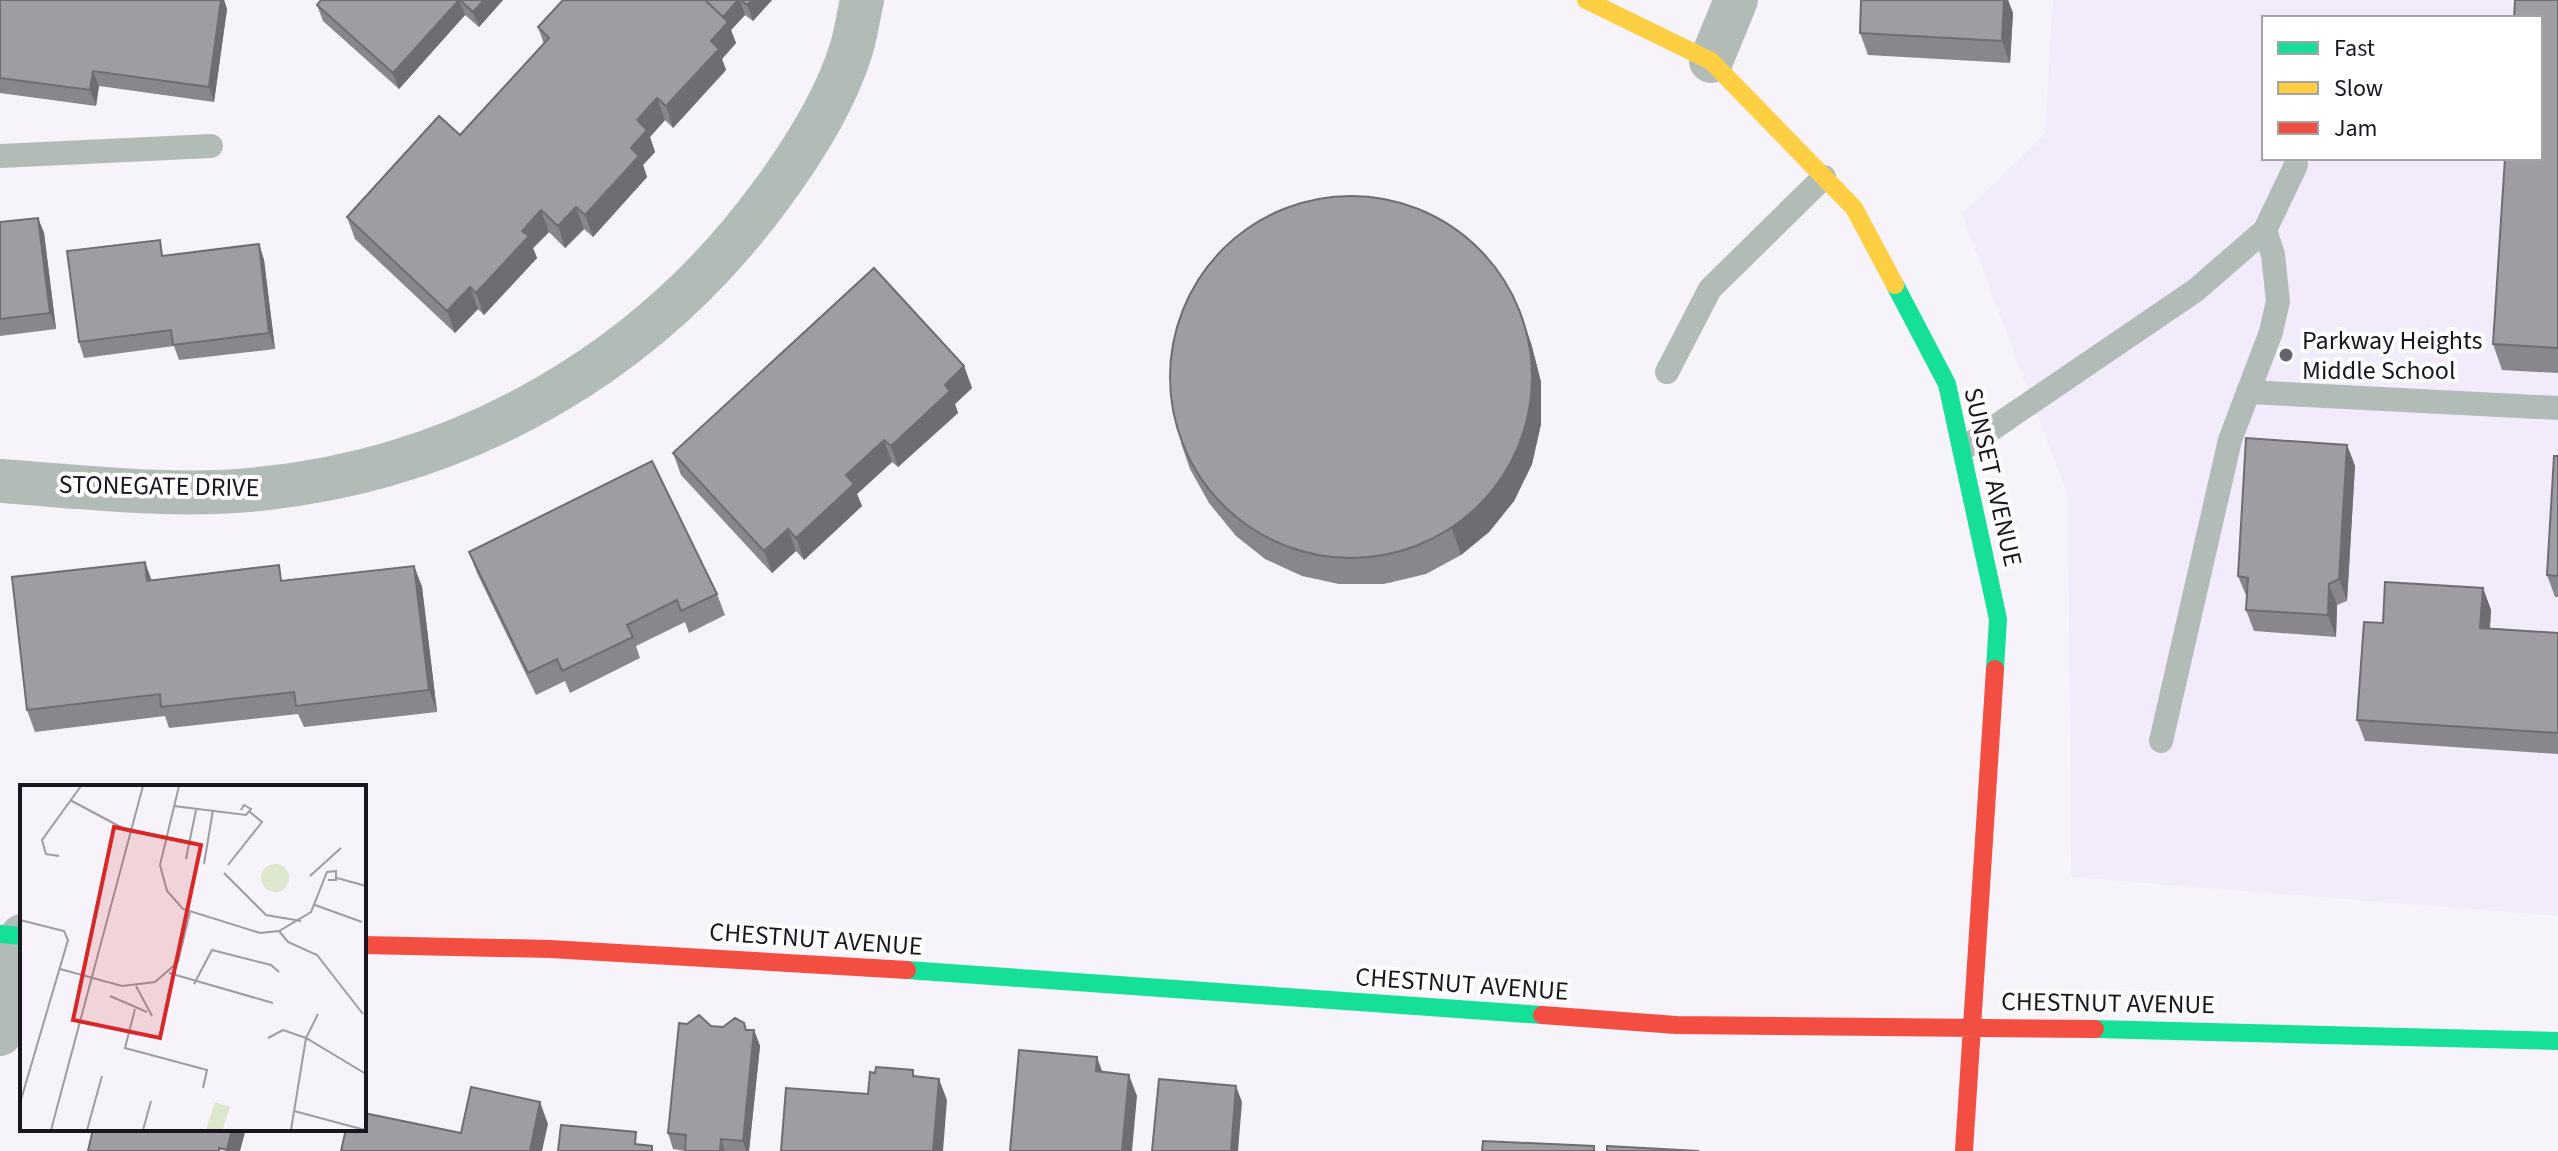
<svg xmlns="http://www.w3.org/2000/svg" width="2558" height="1151" viewBox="0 0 2558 1151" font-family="'Source Sans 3',sans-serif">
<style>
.built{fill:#f2ebfc;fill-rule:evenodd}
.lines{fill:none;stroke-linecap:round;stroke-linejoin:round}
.lane{stroke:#b1bcb7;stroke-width:24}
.street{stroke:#b1bcb7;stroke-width:44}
.fast{stroke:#16e098;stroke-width:18}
.slow{stroke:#ffcf43;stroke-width:18}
.jam{stroke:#f24e42;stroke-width:18}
.wall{fill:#89868d}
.shaded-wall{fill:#6f6d73}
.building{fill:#9f9ca4;stroke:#6f6d73;stroke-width:2}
.poi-dot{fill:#67636d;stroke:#fff;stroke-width:3}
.labels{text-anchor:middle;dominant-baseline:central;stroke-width:8;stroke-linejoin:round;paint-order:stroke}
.poi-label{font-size:26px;fill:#1a1621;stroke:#fff;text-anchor:start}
.street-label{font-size:26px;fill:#1a1621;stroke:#fff}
.inset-road{fill:none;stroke:#9e9ba3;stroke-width:2}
.view{fill:#d62828;fill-opacity:0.15;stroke:#d62828;stroke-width:4}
.inset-edge{fill:none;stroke:#1a1621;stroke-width:4}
</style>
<rect width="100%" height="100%" fill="#f6f3fa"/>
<path class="built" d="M2053,0H2558V916L2071,877L2068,496L1962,214L2045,134ZM2264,18H2540V158H2264Z"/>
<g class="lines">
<path class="lane" d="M0,156L211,146
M1667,372L1710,289L1824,177
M2248,392L2558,408
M1964,448L2196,290L2265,230L2296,165
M2161,741L2230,440L2271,332L2278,301L2273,255L2265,230"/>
<path class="street" d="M1711,61L1736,0
M0,481C86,487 173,498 259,489C466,468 649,362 771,195C802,153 834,103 850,53C856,36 858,17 862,0
M0,1034L22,936"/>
<path class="fast" d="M1895,285L1947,384L1998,619L1995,669
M0,934L22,936
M907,970L1542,1015
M2095,1029L2558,1041"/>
<path class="slow" d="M1586,0L1711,61L1854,208L1895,285"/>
<path class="jam" d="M364,945L550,949L907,970
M1542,1015L1676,1025L2095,1029
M1964,1151L1995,669"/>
</g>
<path class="wall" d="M0,0H224L227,9L214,102L99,86L96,106L0,93Z
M321,0H503L479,27L465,15L399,89L323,21L317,5Z
M563,0H772L753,21L745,15L731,30L736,43L722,59L726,70L673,128L665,120L650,137L655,152L643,165L647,177L593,237L584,229L565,248L549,232L533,248L537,258L484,315L478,309L455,333L355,239L347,217L460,135L544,44L538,27Z
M1861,0H2008L2013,13L2010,63L1868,55L1860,33Z
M2558,0V373L2502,370L2493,344Z
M38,218L44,233L56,329L0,336V222Z
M259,244L264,260L275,349L179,360L174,346L84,358L79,342L165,256Z
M1531,343L1541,382V424L1532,464L1514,501L1489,532L1461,555L1426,574L1384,584H1339L1302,576L1265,559L1236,536L1209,503L1190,469L1181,443Z
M964,366L972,388L955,404L958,413L898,467L892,462L857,494L862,506L804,560L796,551L772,573L681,475L673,453Z
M2347,445L2355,466L2347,601L2337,605L2336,637L2254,631L2246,610L2247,598L2238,576Z
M2558,456V597H2555L2547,575Z
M469,552L717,594L725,615L689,633L685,622L636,646L640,658L570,693L565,681L536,695L477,573Z
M414,566L422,587L437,712L304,727L298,714L169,728L165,716L35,732L27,710L152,580H285Z
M2483,588L2491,610L2490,628L2558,633V754L2365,741L2357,720L2383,623Z
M711,1026L754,1030L760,1046L749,1151H685L673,1149L668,1133Z"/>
<path class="shaded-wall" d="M221,0H224L227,9L214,102L209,87Z
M459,0L465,15L399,89L393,73Z
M484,0H503L479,27L473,12Z
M738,0H740L745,15L731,30L736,43L722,59L726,70L673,128L666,106L711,41L721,18Z
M752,0H772L753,21L747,5Z
M2004,0H2008L2013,13L2010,63L2002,41Z
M93,71L99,86L96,106L90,90Z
M657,98L665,120L650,137L655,152L643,165L647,177L593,237L585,215L631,148L637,120Z
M576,207L584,229L565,248L558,226Z
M541,210L549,232L533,248L537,258L484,315L476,293L522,231Z
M38,218L44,233L56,329L50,313Z
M259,244L264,260L275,349L269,333Z
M470,287L478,309L455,333L447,311Z
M1522,317L1531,343L1541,382V424L1532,464L1514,501L1489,532L1461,555L1452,529Z
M964,366L972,388L955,404L958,413L898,467L891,446L945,385Z
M884,440L892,462L857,494L862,506L804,560L796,538L846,475Z
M2347,445L2355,466L2347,601L2339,579Z
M788,529L796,551L772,573L764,551Z
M145,562L153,584L147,581Z
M414,566L422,587L437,712L429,690Z
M2329,584L2337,605L2336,637L2328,615Z
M2483,588L2491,610L2488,650L2480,628Z
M754,1030L760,1046L749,1151H746L743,1141Z
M1097,1057L1105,1079L1096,1071Z
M1129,1075L1137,1096L1132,1151H1122Z
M939,1079L947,1100L943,1151H933Z
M1236,1086L1242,1102L1238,1151H1231Z
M540,1102L548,1124L542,1151H530Z
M232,1129H246L240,1151H227V1150Z
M721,1139L725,1151H720Z"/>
<path class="building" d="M0,0H221L209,87L93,71L90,90L0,78Z
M321,0H459L393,73L317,5Z
M460,0H484L473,12Z
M563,0H705L728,22L711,41L719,49L666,106L657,98L637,120L647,130L631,148L639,156L585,215L576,207L558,226L541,210L522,231L529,236L476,293L470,287L447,311L347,217L439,116L460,135L549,38L538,27Z
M705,0H738L723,17Z
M741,0H752L747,5Z
M1861,0H2004L2002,41L1860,33Z
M2515,0H2558V348L2493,344L2505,158H2540V18H2514Z
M1170 377a181 181 0 1 1 362 0a181 181 0 1 1-362 0Z
M38,218L50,313L0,319V222Z
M160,240L162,256L259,244L269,333L173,345L171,330L79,342L67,251Z
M874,268L964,366L945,385L950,391L891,446L884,440L846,475L854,484L796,538L788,529L764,551L673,453Z
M2246,438L2347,445L2339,579L2329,584L2328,615L2246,610L2248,578L2238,576Z
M2554,456H2558V576L2547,575Z
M652,461L717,594L681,611L677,600L627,625L633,637L562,671L557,659L528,673L469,552Z
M145,562L147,581L279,565L281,581L414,566L429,690L296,706L294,692L161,707L160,694L27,710L12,577Z
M2385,582L2483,588L2480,628L2558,633V733L2357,720L2364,622L2383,623Z
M699,1015L711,1026L723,1027L735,1018L744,1023L746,1030H754L743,1141L721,1139L720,1151H685L686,1135L668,1133L679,1023L687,1024Z
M1019,1050L1097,1057L1096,1071L1129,1075L1122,1151H1010Z
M876,1067L913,1070V1076L939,1079L933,1151H781L786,1088L868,1094L870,1072L875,1073Z
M1159,1079L1236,1086L1231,1151H1152Z
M471,1087L540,1102L530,1151H341L346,1129H364V1113L461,1133Z
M561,1125L636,1132L635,1144L652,1146V1151H558Z
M93,1129H232L227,1150L219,1148V1151H88Z
M1483,1141L1594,1146V1151H1482Z
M1607,1146L1699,1151H1607Z"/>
<circle class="poi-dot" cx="2286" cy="355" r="8"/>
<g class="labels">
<g class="poi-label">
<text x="2302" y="340">Parkway Heights<tspan x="2302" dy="30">Middle School</tspan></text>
</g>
<g class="street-label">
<text transform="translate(1993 477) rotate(77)">SUNSET AVENUE</text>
<text transform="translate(159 486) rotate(1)">STONEGATE DRIVE</text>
<text transform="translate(816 939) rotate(4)">CHESTNUT AVENUE</text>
<text transform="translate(1462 984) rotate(4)">CHESTNUT AVENUE</text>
<text transform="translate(2108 1003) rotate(1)">CHESTNUT AVENUE</text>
</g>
</g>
<g transform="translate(20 785)">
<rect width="346" height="346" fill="#f6f3fa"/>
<path d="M241 93a14 14 0 1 1 28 0a14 14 0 1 1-28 0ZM195,317L210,322L204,340L203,345H186Z" fill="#dde7cd"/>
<path class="inset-road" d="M159,1L140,80L147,106L163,124L240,148L259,146L291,127L307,87L316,86V95H308M50,15L110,47M154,21L226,30L231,24L224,20L221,25M39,71L26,69L22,55L61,1M166,74L176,25M184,79L193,25M208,80L242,37L230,27M204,88L246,130L281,136M290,91L321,63M317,93L346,101M295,120L342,137M0,135L44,146L48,155L0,318M259,146L268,157L297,170L343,229M40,184L102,201L135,197L158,177L170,127M149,188L253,218M174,199L192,165L251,180L259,187M116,201L132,231M90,211L127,227M115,224L105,263L187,285L183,303M248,253L263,245L286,253L346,289M274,326L345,345M31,345L123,1M67,345L82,291M123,345L131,316M271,345L286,253L298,229"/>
<path class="view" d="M94,42L181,60L140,253L53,235Z"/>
<rect width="346" height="346" class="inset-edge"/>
</g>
<rect x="2262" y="16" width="280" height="144" fill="#ffffff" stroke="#a3a2a6" stroke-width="2"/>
<rect x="2278" y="42" width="40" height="12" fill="#16e098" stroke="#a3a2a6" stroke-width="2"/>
<text x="2334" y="56" font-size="24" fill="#1a1621">Fast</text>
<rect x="2278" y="82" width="40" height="12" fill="#ffcf43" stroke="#a3a2a6" stroke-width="2"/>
<text x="2334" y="96" font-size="24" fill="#1a1621">Slow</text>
<rect x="2278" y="122" width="40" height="12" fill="#f24e42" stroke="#a3a2a6" stroke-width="2"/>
<text x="2334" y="136" font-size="24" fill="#1a1621">Jam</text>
</svg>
